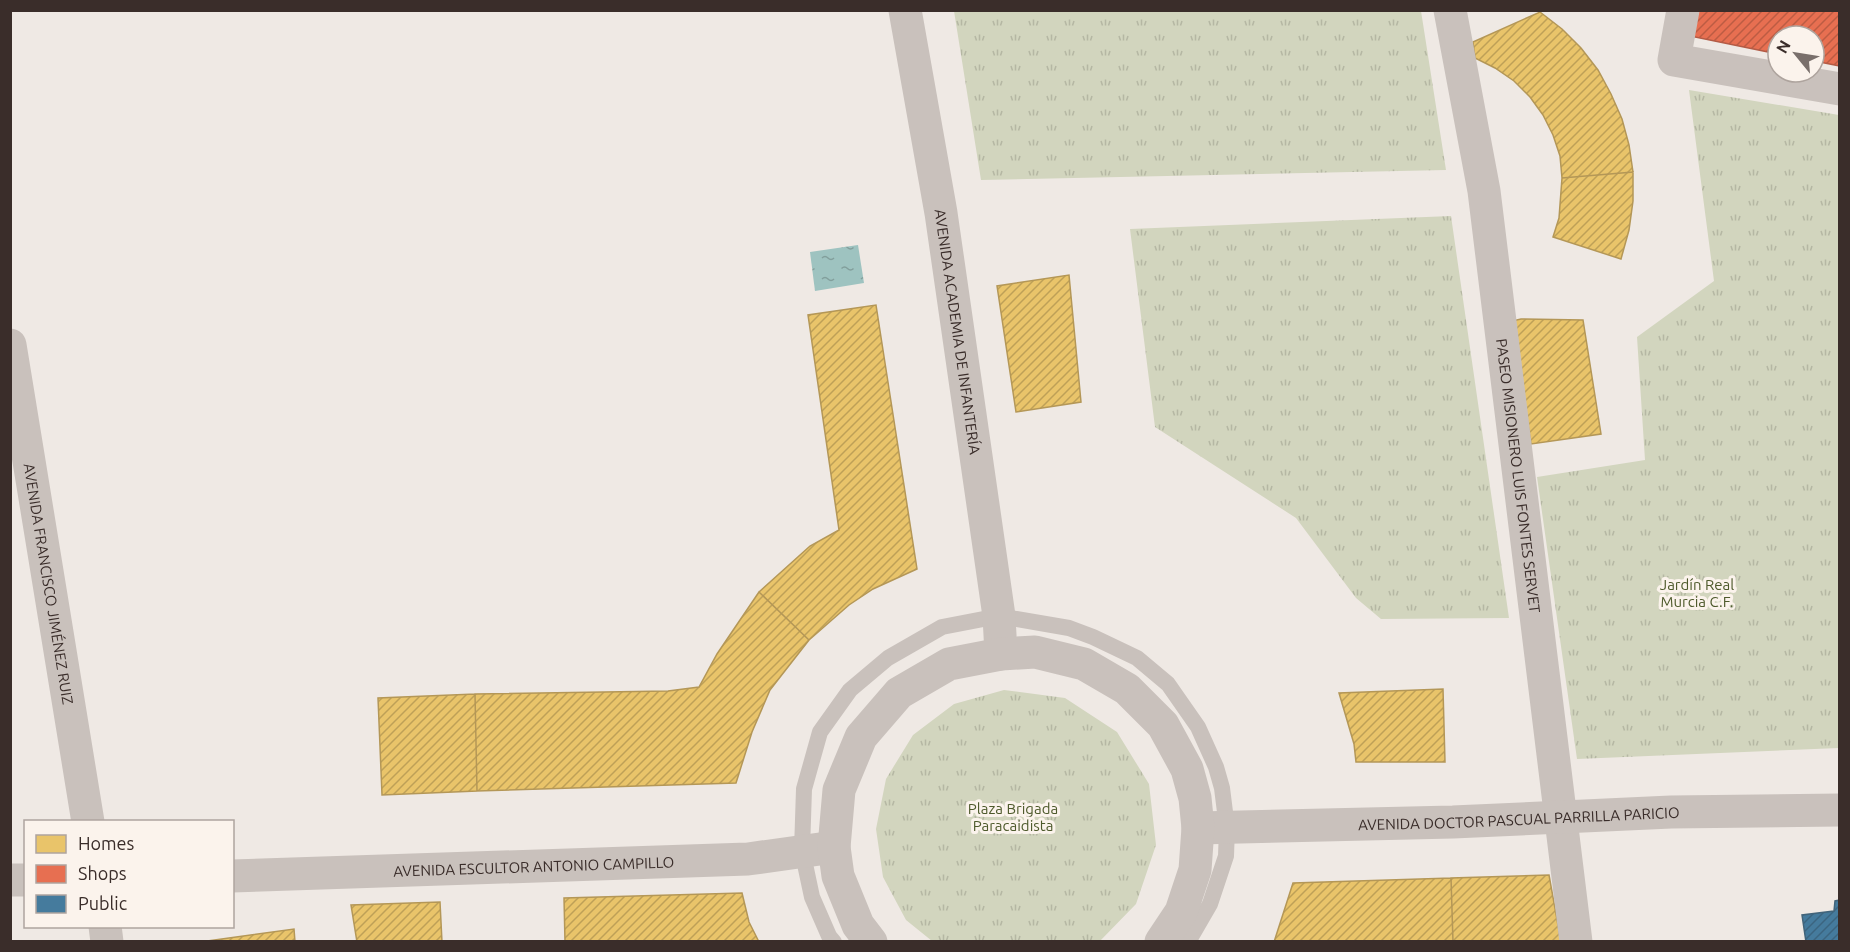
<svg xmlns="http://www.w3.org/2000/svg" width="1850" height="952" viewBox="0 0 1850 952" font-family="Ubuntu,sans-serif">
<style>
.park{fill:url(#park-tufts)}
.water{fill:url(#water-ripples)}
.homes{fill:url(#homes-hatch);stroke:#b49757;stroke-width:1.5}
.shops{fill:url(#shops-hatch);stroke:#b35b45;stroke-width:1.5}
.public{fill:url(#public-hatch);stroke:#42647a;stroke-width:1.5}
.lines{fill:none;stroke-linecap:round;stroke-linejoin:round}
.lane{stroke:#c9c1bc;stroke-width:16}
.street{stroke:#c9c1bc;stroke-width:33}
.labels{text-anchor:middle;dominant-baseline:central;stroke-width:6;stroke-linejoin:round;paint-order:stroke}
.street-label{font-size:15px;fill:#3a2d2a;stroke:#fbf3ec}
.park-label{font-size:15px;fill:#4e5a2c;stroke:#fbf3ec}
</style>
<defs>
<pattern id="park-tufts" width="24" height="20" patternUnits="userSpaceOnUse" patternTransform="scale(1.5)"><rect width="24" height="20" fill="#d2d5be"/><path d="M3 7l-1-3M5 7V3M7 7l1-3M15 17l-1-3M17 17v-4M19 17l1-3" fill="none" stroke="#b5b7a3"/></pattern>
<pattern id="water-ripples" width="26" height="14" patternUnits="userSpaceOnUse" patternTransform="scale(1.5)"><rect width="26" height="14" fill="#9ec3c0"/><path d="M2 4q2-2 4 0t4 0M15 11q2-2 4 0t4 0" fill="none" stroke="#829f9c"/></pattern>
<pattern id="homes-hatch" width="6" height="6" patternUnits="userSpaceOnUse" patternTransform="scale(1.5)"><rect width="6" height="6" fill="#e9c46a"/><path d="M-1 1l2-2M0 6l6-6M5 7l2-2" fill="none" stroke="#bea057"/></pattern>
<pattern id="shops-hatch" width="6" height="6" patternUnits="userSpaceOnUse" patternTransform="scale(1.5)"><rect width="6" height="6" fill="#e76f51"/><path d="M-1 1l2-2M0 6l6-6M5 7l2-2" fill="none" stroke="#bc5c43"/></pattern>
<pattern id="public-hatch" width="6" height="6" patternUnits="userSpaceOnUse" patternTransform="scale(1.5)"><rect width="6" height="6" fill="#457b9d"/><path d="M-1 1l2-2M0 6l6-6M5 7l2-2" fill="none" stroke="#3b6580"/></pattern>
</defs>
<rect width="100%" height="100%" fill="#efe9e4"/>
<path class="park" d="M954,11H1421L1446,170L981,180Z
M1689,90L1839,115V748L1577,759L1537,477L1645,460L1637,337L1714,281Z
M1451,216L1509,618L1381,619L1356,598L1296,518L1155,427L1130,229Z
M1004,690L1065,698L1117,732L1149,784L1156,845L1136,904L1100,941H932L906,920L883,877L876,829L886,779L913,735L954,704Z"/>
<path class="water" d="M858,245L864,283L815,291L810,252Z"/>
<path class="homes" d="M1540,12L1562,29L1581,48L1598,70L1611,94L1622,119L1629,145L1633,172L1562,178L1560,156L1553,135L1543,115L1530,97L1514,81L1495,68L1475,58L1473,42Z
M1633,172V201L1629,230L1621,259L1553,237L1559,218L1562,178Z
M1069,275L1081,402L1016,412L997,286Z
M876,305L917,569L873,589L849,605L809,640L759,592L810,546L839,530L808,315Z
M1521,319L1583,320L1601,434L1531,444L1512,321Z
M759,592L809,640L770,690L752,732L736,783L477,791L475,694L668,691L699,687L717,654Z
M1443,689L1445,762H1356L1354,744L1339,693Z
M475,694L477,791L382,795L378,698Z
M1549,875L1561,942H1453L1451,878Z
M1451,878L1453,942H1274L1293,883Z
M742,893L749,922L759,942H565L564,898Z
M440,902L442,942H357L351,905Z
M294,929L295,942H200Z"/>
<path class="shops" d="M1695,10H1840V66L1814,61V36H1778V54L1690,36Z"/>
<path class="public" d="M1840,900V942H1806L1802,915L1834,911L1835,901Z"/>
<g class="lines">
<path class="lane" d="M834,942L829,936L812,897L802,850L804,789L820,732L850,690L888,658L942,627L999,616L1069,628L1093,637L1137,658L1168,684L1198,727L1216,767L1222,788L1227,828L1226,856L1210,904L1188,942"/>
<g class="street">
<path id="s1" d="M905,10L941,213L999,616L1001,654"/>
<path id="s2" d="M1450,10L1484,191L1576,942"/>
<path d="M1683,10L1674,60L1840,89"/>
<path id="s3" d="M10,345L88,822"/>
<path id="s4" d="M1198,828L1453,822L1671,812L1840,810"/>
<path id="s5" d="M232,876L748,859L834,847"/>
<path d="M10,880H26"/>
<path d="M105,926L107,942"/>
<path d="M871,942L858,925L838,876L834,847L839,790L861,737L899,693L949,664L1001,654L1035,652L1084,664L1127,689L1163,725L1187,769L1195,798L1198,828L1195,870L1181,912L1161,942"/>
</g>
</g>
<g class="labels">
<g class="street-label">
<text stroke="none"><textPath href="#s1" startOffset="326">AVENIDA ACADEMIA DE INFANTERÍA</textPath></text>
<text stroke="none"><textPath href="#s2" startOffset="471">PASEO MISIONERO LUIS FONTES SERVET</textPath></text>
<text stroke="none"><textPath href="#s3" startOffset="242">AVENIDA FRANCISCO JIMÉNEZ RUIZ</textPath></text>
<text stroke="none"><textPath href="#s4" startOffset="321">AVENIDA DOCTOR PASCUAL PARRILLA PARICIO</textPath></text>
<text stroke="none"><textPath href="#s5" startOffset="302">AVENIDA ESCULTOR ANTONIO CAMPILLO</textPath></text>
</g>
<g class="park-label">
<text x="1697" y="584">Jardín Real<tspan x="1697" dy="17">Murcia C.F.</tspan></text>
<text x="1013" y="808">Plaza Brigada<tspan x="1013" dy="17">Paracaidista</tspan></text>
</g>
</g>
<rect width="1850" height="952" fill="none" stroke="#3a2d2a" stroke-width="24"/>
<rect x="24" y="820" width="210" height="108" fill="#fbf3ec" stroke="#aea49e" stroke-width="1.5"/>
<rect x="36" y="835" width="30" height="18" fill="#e9c46a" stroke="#aea49e" stroke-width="1.5"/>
<text x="78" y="850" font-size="18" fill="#3a2d2a">Homes</text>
<rect x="36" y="865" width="30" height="18" fill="#e76f51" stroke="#aea49e" stroke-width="1.5"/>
<text x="78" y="880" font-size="18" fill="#3a2d2a">Shops</text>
<rect x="36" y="895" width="30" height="18" fill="#457b9d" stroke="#aea49e" stroke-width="1.5"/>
<text x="78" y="910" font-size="18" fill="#3a2d2a">Public</text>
<g transform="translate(1796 54) rotate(300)"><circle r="28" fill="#fbf3ec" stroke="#aea49e" stroke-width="1.5"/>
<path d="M0-4.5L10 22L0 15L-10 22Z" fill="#796f6b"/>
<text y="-9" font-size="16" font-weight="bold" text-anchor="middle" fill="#3a2d2a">N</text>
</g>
</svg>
